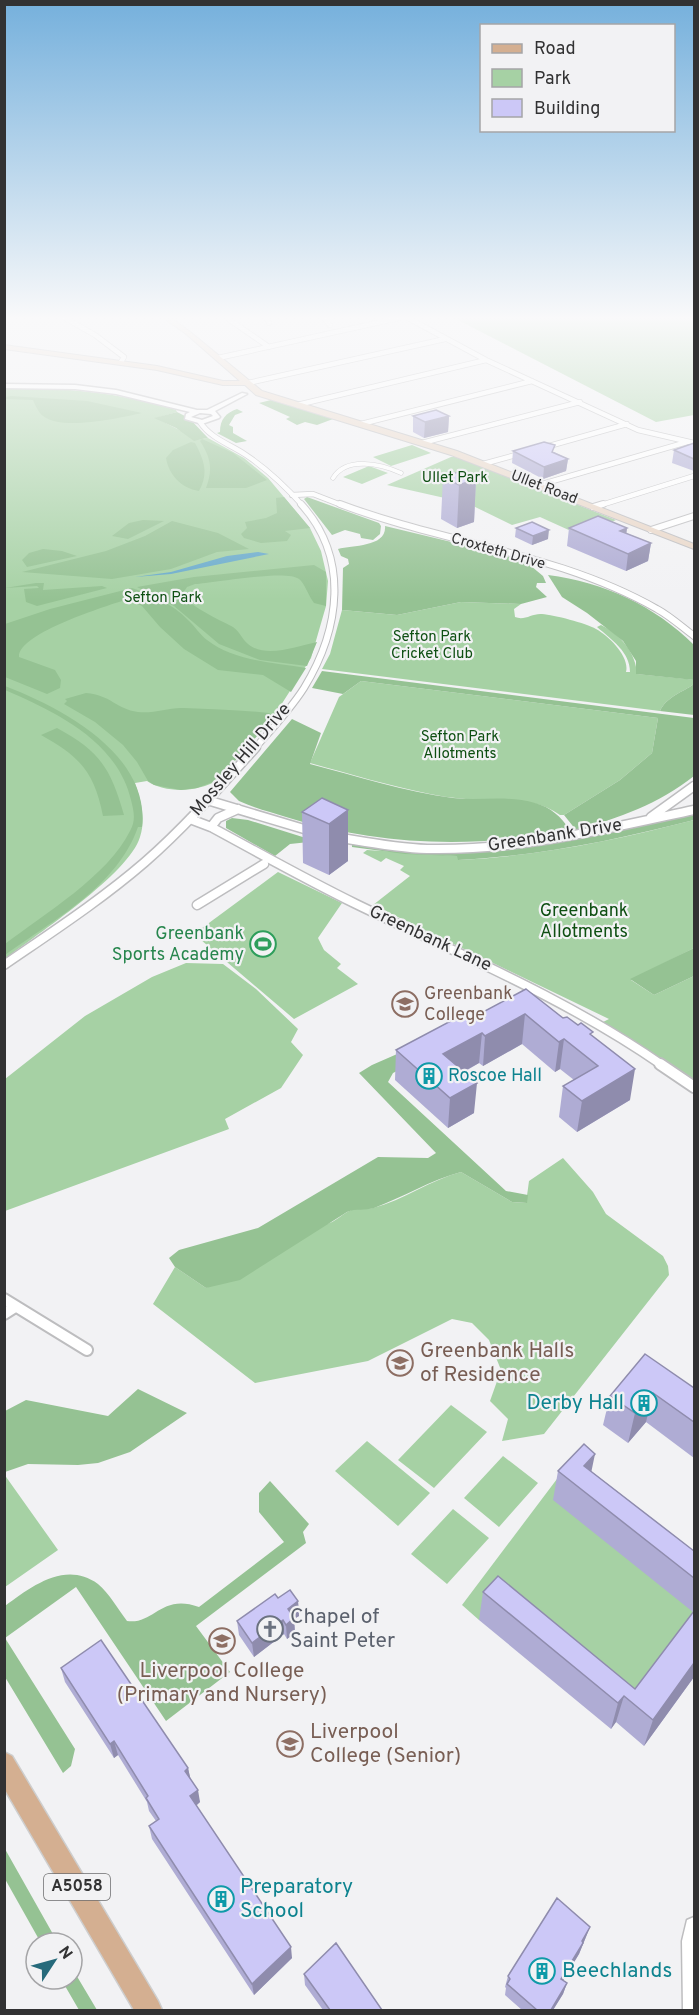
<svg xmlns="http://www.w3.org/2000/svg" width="699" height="2015" viewBox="0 0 699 2015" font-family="Overpass,sans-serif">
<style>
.green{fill:#a6d1a4}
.forest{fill:#95c293}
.water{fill:#6aabcb}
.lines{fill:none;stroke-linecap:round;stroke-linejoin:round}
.pedestrian-casing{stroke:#bdbdbf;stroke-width:5}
.minor-far3-casing{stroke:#bdbdbf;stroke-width:6}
.minor-far2-casing{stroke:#bdbdbf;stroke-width:8}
.minor-far1-casing{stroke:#bdbdbf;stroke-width:11}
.minor-casing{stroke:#bdbdbf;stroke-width:14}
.tertiary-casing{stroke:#bdbdbf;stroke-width:3}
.secondary-casing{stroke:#bdbdbf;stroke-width:2}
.primary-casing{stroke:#cecece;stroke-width:3}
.pedestrian{stroke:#fff;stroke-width:4}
.minor-far3{stroke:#fff;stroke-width:4.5}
.minor-far2{stroke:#fff;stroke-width:6}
.minor-far1{stroke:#fff;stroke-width:8}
.minor{stroke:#fff;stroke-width:10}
.tertiary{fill:#fff;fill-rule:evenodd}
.secondary{fill:#e9d7c8;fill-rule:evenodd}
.primary{fill:#d4af91;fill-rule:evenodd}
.wall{fill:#afacd4}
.shaded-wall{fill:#8f8cad}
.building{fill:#ccc8f7;stroke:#8f8cad;stroke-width:1.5}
.labels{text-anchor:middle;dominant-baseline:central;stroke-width:4.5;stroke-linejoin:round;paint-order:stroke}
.far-park-label{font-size:15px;fill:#0e4f12;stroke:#f2f2f4}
.far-street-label{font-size:15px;fill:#323233;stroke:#f2f2f4}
.shield{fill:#f2f2f4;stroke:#6c6c6d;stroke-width:1.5}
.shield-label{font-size:16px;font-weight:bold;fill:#323233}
.street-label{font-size:18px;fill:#323233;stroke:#f2f2f4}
.park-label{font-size:18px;fill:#0e4f12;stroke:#f2f2f4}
.leisure-label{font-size:18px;fill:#27864d;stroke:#f2f2f4;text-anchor:end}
.education-label{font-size:18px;fill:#785e54;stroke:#f2f2f4;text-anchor:start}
.culture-label{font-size:18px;fill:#0d838f;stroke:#f2f2f4;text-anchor:start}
.near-education-label{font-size:21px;fill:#785e54;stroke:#f2f2f4;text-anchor:start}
.near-culture-label{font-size:21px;fill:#0d838f;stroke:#f2f2f4;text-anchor:start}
.near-worship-label{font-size:21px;fill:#5b616d;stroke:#f2f2f4;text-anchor:start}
</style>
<rect width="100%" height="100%" fill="#f2f2f4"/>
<path class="green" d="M454,318H694V415L656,422Z
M5,387C64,388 120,392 176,410L177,412L156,418L189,435L194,440L208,438L244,458L268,478L310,528L321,551L328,581L326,606L311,658L274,716L218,780C198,792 167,794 147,781L135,783C141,801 146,818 140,837C129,874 37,934 5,959Z
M412,445L431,453L391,466L373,457Z
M451,457H457L616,520L582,536L540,517L512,525L467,503L387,485Z
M369,466L388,473L362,484L343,477Z
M461,602L521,604L514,609L515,617C525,621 532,613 542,614C554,615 586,623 596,629C609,636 630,657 626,672H630C630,652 612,640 597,627L601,625C621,635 636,653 637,674L687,679L694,680V684C683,692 666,697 660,711L322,669L330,654L342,610L397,615Z
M361,681L658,718L652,753L620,780L564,815H560C538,799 516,801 490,800C470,800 450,798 430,794C390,786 350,774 310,763L339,697Z
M694,820V948L631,980L654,995L694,976V1087L599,1024L609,1019L373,905L410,876L400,870L404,866L386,858L381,862L363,853L367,850L458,856L459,860C540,856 616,840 694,820Z
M278,872L342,903L318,938L324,950L341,964L337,968L358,984L294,1019L194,934Z
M186,963L223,964L256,989L298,1029L291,1042L303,1055L281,1088L225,1119L229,1129L5,1211V1079L85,1016L152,977Z
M563,1158L593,1192L606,1214L663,1256L668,1266L669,1275L544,1434L502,1441L508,1419L490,1401L501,1370L489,1340L472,1323L452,1319L368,1361L255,1383L153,1304L175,1267L206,1288L325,1224C336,1223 343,1212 354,1209C360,1207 366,1210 373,1208C404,1200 430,1180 461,1172L512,1202L526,1203L529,1181Z
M451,1405L487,1432L434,1488L398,1460Z
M367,1441L430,1493L398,1526L335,1471Z
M503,1456L538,1483L499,1527L464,1498Z
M563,1471L694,1613L627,1716L493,1604L479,1620L462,1605Z
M4,1474L58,1550L5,1587H4Z
M453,1509L489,1538L447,1584L411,1554Z"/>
<path class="forest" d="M11,396L87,401L142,413C119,418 62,431 43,416C39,413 35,405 33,400L5,399V397Z
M271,400L333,419L317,425L305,422L297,425L286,419L290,417L259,403Z
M237,409L243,412L235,415L229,425L233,427V433L247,441L236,443L217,433L220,432C220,419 226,413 237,409Z
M177,412L189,418L208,438L202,439L233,453L267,480L246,488H206C213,469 211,458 200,441L202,439L194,441L176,428L154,418Z
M191,442L195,443C204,460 209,473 199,491C181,488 169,475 166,458L173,450Z
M284,497L310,528L285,531L291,535L287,541L261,543L244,538L241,534L247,528L245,522L266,518L277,513L276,498Z
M307,497L379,523L381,526L380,534L373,540L361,538L360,534L345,530L332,535L304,499Z
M143,520L164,521L128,539L112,536L129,523Z
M172,521L218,533L249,549L217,552L171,569L112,579L22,572L106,551L145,536Z
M385,526L493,552L532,564L531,566L543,576L546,583H537L536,587L547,597L521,604L461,602L397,615L342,610L343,568L349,564L348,559L341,556L338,549C353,545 387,547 385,526Z
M43,549L62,551L77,556L27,567L22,560L29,553Z
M314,565L326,572V606L314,603C309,597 304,582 299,579C287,569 214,583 195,584L187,587L181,596C197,609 215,618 233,627C240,632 242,639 248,644C266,659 297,646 317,642L307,666L260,660L219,644L174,606L137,587L194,577Z
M548,575C604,582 655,606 694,645V680L636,674V661L623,641L587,613L562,597Z
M36,583H44L43,590L102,586L107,588L37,606L26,602L24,589L39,588L37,586L5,588Z
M132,588C152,595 173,604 188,620C195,626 200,635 207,640C234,661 274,663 306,668L291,692L263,675L218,670L184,649L160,627L142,606L128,599C107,606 18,633 19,657L55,670L61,680L60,688L47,694L5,677V624L50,609Z
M322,671L694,718V776C659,804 619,818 576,830L564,815L620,780L652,753L658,718L361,681L343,694L312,688Z
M694,684V715L660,711C666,697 683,692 694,684Z
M5,686C62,708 150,754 142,827H138C117,887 53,920 5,955V944C44,914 108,876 130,831C136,820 134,812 131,800C117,741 56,712 5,690Z
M86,693C111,695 116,709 138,712C154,714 169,707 184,708C212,709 240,710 269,713L274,717L218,780L197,788L181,790L154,785L148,781L137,762L123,745L95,722L64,704L67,701L65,699Z
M292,719L321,733L310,764C357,776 405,792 453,798C480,801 509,795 535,803C552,808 560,816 570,830C476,849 378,846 286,817C270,812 254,808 239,801L230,792Z
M57,728C100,751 111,769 124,815L103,816C94,771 80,757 41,735Z
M694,809V820C616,840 539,856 458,860L457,856L405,854L352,847V841L413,847L490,848Z
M232,818L248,820L309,839V842L290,844L275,856L226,828V821Z
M694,948V976L654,995L630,979Z
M459,1027L466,1036L393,1073L388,1082L506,1191L528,1195L527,1203L512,1202L461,1172C430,1180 404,1197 374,1208C365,1211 356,1208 347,1212L240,1280L206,1288L175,1267L169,1258L179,1250L258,1228L378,1157L428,1158L436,1153L359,1073L372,1065Z
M138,1389L187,1413L130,1452L98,1463L78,1465L28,1464L5,1472V1411L26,1400L108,1416Z
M270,1481L309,1524L303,1532L306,1543L196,1626L230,1672L166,1721L76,1587L5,1638L75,1749L71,1766L63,1773L5,1677V1606C31,1587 65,1560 98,1584C109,1593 118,1609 127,1621C154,1625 161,1593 199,1607L284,1542L259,1512V1493Z
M5,1849L58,1943H41L5,1879Z
M72,1968L97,2010H79L61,1979H72Z"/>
<path class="water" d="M258,552L269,554L171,574L135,577L171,572L227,556Z"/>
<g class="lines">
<g class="pedestrian-casing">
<path id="pedestrian" d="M333,478C347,456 381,464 401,473"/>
</g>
<g class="minor-far3-casing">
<path id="minor-far3" d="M65,318L95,335L124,357L121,362
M227,318L269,347
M267,318L269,323
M324,318L330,325
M408,318L486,360L638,430L694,443
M218,358L399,318
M248,383L445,339
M297,405L486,360
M200,422C211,439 230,444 246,455C267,469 286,487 303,506
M361,424L532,381
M422,443L580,402
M542,448L627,424
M483,464L523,453
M539,485L687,442
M292,495L313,494L344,506
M598,506L694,476"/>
</g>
<g class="minor-far2-casing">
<path id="minor-far2" d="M340,504C443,543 559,553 657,609C670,616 682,627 694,636
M593,507L603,504
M651,530L694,516
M255,748C272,729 290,710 304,688C340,629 350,558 301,504"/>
</g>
<g class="minor-far1-casing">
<path id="minor-far1" d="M207,800L314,832
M651,817L694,786
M190,819L211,827C259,853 307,880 356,904C459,954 567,999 662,1065
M211,827L218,818L238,809
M336,837C366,842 396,848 427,849C517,851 606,829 694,810
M197,905L264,864
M4,965C52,932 101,900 145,862C185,827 220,787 256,747"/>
</g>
<g class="minor-casing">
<path id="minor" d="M660,1064L694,1087
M4,1299L87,1350
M4,1314L15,1307"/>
</g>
<g class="tertiary-casing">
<path id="tertiary" d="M4,384L75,385L116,390L197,410H207L242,393L247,394L215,411L220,417L219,418L202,424L185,419L186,414L190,412L116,394L75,389L4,388ZM200,413L211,414L213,416L202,420L191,417Z
M694,1917V2010H683L682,1941L687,1920Z"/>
</g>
<g class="secondary-casing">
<path id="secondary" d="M163,318H171L189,331L262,391L457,451L694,544V549L451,455L256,395L245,385H223L157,370L4,349V345L157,366L223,381H240L185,333Z"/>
</g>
<g class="primary-casing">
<path id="primary" d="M4,1752L12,1756L158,2001L162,2010H134L4,1788Z"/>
</g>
<use href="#pedestrian" class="pedestrian"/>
<use href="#minor-far3" class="minor-far3"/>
<use href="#minor-far2" class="minor-far2"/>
<use href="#minor-far1" class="minor-far1"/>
<use href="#minor" class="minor"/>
<use href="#tertiary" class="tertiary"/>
<use href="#secondary" class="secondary"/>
<use href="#primary" class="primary"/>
</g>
<path class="wall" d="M413,416H449L448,432L424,438L413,432Z
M694,443V471L672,463L674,450Z
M513,451L554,452L568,459L566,471L543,479L512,463Z
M443,477L476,479L474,522L457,528L441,519Z
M516,528L548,539L532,545L515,537Z
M569,528H627L626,533L651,543L648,561L626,571L567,546Z
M348,810V861L329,875L303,863L302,812Z
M526,989L563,1018L592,1036L630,1100L577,1132L559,1117L563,1086L574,1080L560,1069L555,1072L522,1044L483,1066L479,1063L464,1072L474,1113L448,1128L395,1080L396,1050L470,1019Z
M694,1388V1458L646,1422L628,1443L603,1425L610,1396Z
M558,1471H591L694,1551V1677L644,1746L616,1722L611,1729L479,1620L483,1592L635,1689L693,1612L553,1500Z
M278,1598L298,1601L299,1616L294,1619L295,1633L287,1639L284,1634L254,1657L239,1635L237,1621Z
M61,1668L188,1768L190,1778L200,1802L196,1806L292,1958L254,1995L152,1839L149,1826L156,1821L149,1811L147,1802L118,1755L114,1758L65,1682Z
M590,1927L579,1954L563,1980L567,1983L563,1994L553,2010H522L505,1995L506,1988L505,1987L508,1976Z
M304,1974L382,2010H323L305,1985Z"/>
<path class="shaded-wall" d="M449,416L448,432L424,438L425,422Z
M568,459L566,471L543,479L544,467Z
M476,479L474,522L457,528L459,485Z
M627,528L625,545L620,531Z
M549,530L548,539L532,545L533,536Z
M651,543L648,561L626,571L628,554Z
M348,810V861L329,875V824Z
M525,1014L522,1044L483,1066L485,1036Z
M482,1033L479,1063L441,1084L443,1054Z
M564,1039L560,1069L555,1072L559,1042Z
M635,1069L630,1100L577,1132L582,1101Z
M477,1083L474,1113L448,1128L450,1098Z
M653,1393L646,1422L628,1443L635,1413Z
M595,1454L589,1483L584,1466Z
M298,1601L299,1616L294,1619L295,1633L287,1639L286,1625L288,1609Z
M283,1620L284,1634L254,1657L252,1643Z
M694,1663V1677L644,1746L653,1720Z
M624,1696L616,1722L611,1729L618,1703Z
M114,1741L118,1755L114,1758L110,1744Z
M188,1768L191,1781L185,1771Z
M198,1790L200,1802L192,1809L190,1796Z
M590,1927L579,1954L558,1989L561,1979Z
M291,1947L292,1958L254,1995L252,1984Z
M567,1983L563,1994L553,2010H551Z"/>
<path class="building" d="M436,410L449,416L425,422L413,416Z
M544,442L555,445L552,452L568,459L544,467L513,451Z
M694,443V459L674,450Z
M461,471L476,479L459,485L443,477Z
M598,516L627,528L620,531L651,543L628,554L569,528Z
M532,522L549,530L533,536L516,528Z
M322,798L348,810L329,824L302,812Z
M526,989L563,1018L567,1017L578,1025L581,1023L593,1032L590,1034L635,1069L582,1101L563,1086L598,1066L564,1039L559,1042L525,1014L485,1036L482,1033L443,1054L477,1083L450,1098L396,1050L464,1014L470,1019Z
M645,1354L694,1388V1422L653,1393L635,1413L610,1396Z
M584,1444L595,1454L584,1466L694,1551V1578L558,1471Z
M498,1576L635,1689L694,1611V1663L653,1720L624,1696L618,1703L483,1592Z
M290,1590L298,1601L288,1609L294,1618L286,1625L283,1620L252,1643L237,1621L275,1594L278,1598Z
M101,1640L188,1768L185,1771L198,1790L190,1796L291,1947L252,1984L149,1826L159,1819L146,1798L148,1796L114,1741L110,1744L61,1668Z
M557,1898L590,1927L582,1941L583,1943L561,1979L567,1983L551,2010H537L507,1984L510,1979L508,1976Z
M336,1943L382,2010H330L304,1974Z"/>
<linearGradient id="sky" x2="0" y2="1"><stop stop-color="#75b0dc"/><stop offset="0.53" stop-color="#f9f9fa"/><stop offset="1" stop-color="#f9f9fa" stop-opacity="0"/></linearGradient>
<rect width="699" height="600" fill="url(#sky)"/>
<defs>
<g id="stadium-ring" transform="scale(1.35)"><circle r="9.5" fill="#f2f2f4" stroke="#2e9e5b" stroke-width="1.5"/><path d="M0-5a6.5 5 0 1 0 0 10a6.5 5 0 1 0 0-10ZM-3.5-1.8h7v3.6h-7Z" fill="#2e9e5b"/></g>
<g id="university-ring" transform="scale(1.35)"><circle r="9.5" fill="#f2f2f4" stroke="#8d6e63" stroke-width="1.5"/><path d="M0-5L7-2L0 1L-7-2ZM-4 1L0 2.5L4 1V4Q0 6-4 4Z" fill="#8d6e63"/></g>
<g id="building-ring" transform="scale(1.35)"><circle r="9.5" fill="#f2f2f4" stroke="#0f9aa8" stroke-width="1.5"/><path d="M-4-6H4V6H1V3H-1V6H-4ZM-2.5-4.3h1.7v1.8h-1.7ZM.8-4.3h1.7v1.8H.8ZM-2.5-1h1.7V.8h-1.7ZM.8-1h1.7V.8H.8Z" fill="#0f9aa8"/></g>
<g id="church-ring" transform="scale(1.35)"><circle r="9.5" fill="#f2f2f4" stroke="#6b7280" stroke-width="1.5"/><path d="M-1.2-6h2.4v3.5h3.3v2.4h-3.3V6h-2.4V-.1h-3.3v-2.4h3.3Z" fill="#6b7280"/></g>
<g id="school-ring" transform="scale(1.35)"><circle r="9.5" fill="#f2f2f4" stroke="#8d6e63" stroke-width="1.5"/><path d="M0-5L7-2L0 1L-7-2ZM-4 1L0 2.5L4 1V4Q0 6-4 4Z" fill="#8d6e63"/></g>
</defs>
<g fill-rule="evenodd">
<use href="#stadium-ring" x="263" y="944"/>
<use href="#university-ring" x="405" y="1004"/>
<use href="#building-ring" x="429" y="1076"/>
<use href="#university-ring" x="400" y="1363"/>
<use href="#building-ring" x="644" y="1403"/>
<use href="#church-ring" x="270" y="1629"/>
<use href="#school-ring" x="222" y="1641"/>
<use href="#school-ring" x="290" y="1744"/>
<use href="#building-ring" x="221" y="1899"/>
<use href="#building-ring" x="542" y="1971"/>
</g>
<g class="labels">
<g class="far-park-label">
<text x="455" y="478">Ullet Park</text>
<text x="163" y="598">Sefton Park</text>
<text x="432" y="637">Sefton Park<tspan x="432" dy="17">Cricket Club</tspan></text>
<text x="460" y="737">Sefton Park<tspan x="460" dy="17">Allotments</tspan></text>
</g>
<g class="far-street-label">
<text transform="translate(544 488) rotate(21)">Ullet Road</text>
<text transform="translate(498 552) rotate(16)">Croxteth Drive</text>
</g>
<rect class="shield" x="44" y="1874" width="66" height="26" rx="4.5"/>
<g class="shield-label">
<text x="77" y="1887">A5058</text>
</g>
<g class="street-label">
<text transform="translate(241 760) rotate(-49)">Mossley Hill Drive</text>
<text transform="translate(555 836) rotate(-9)">Greenbank Drive</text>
<text transform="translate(430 939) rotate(25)">Greenbank Lane</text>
</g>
<g class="park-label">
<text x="584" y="911">Greenbank<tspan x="584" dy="21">Allotments</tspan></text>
</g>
<g class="leisure-label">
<text x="244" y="934">Greenbank<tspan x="244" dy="21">Sports Academy</tspan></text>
</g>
<g class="education-label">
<text x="424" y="994">Greenbank<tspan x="424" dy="21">College</tspan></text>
</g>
<g class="culture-label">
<text x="448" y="1076">Roscoe Hall</text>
</g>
<g class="near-education-label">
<text x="420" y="1351">Greenbank Halls<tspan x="420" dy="24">of Residence</tspan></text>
<text x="222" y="1671" text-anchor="middle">Liverpool College<tspan x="222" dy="24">(Primary and Nursery)</tspan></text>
<text x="310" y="1732">Liverpool<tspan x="310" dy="24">College (Senior)</tspan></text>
</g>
<g class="near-culture-label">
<text x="624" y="1403" text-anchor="end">Derby Hall</text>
<text x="240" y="1887">Preparatory<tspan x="240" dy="24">School</tspan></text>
<text x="562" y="1971">Beechlands</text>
</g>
<g class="near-worship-label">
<text x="290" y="1617">Chapel of<tspan x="290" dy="24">Saint Peter</tspan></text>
</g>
</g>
<rect width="699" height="2015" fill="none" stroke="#323233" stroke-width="12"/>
<rect x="480" y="24" width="195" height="108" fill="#f2f2f4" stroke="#a5a5a7" stroke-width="1.5"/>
<rect x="492" y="44" width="30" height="9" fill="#d4af91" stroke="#a5a5a7" stroke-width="1.5"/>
<text x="534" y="54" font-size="18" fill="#323233">Road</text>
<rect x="492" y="69" width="30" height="18" fill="#a6d1a4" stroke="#a5a5a7" stroke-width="1.5"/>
<text x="534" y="84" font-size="18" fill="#323233">Park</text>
<rect x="492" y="99" width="30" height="18" fill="#ccc8f7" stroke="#a5a5a7" stroke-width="1.5"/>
<text x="534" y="114" font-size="18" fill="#323233">Building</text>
<g transform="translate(54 1961) rotate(54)"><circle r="28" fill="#f2f2f4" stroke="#a5a5a7" stroke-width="1.5"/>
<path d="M0-4.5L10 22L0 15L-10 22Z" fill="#266a7b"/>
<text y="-9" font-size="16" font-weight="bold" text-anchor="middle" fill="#323233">N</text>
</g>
</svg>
